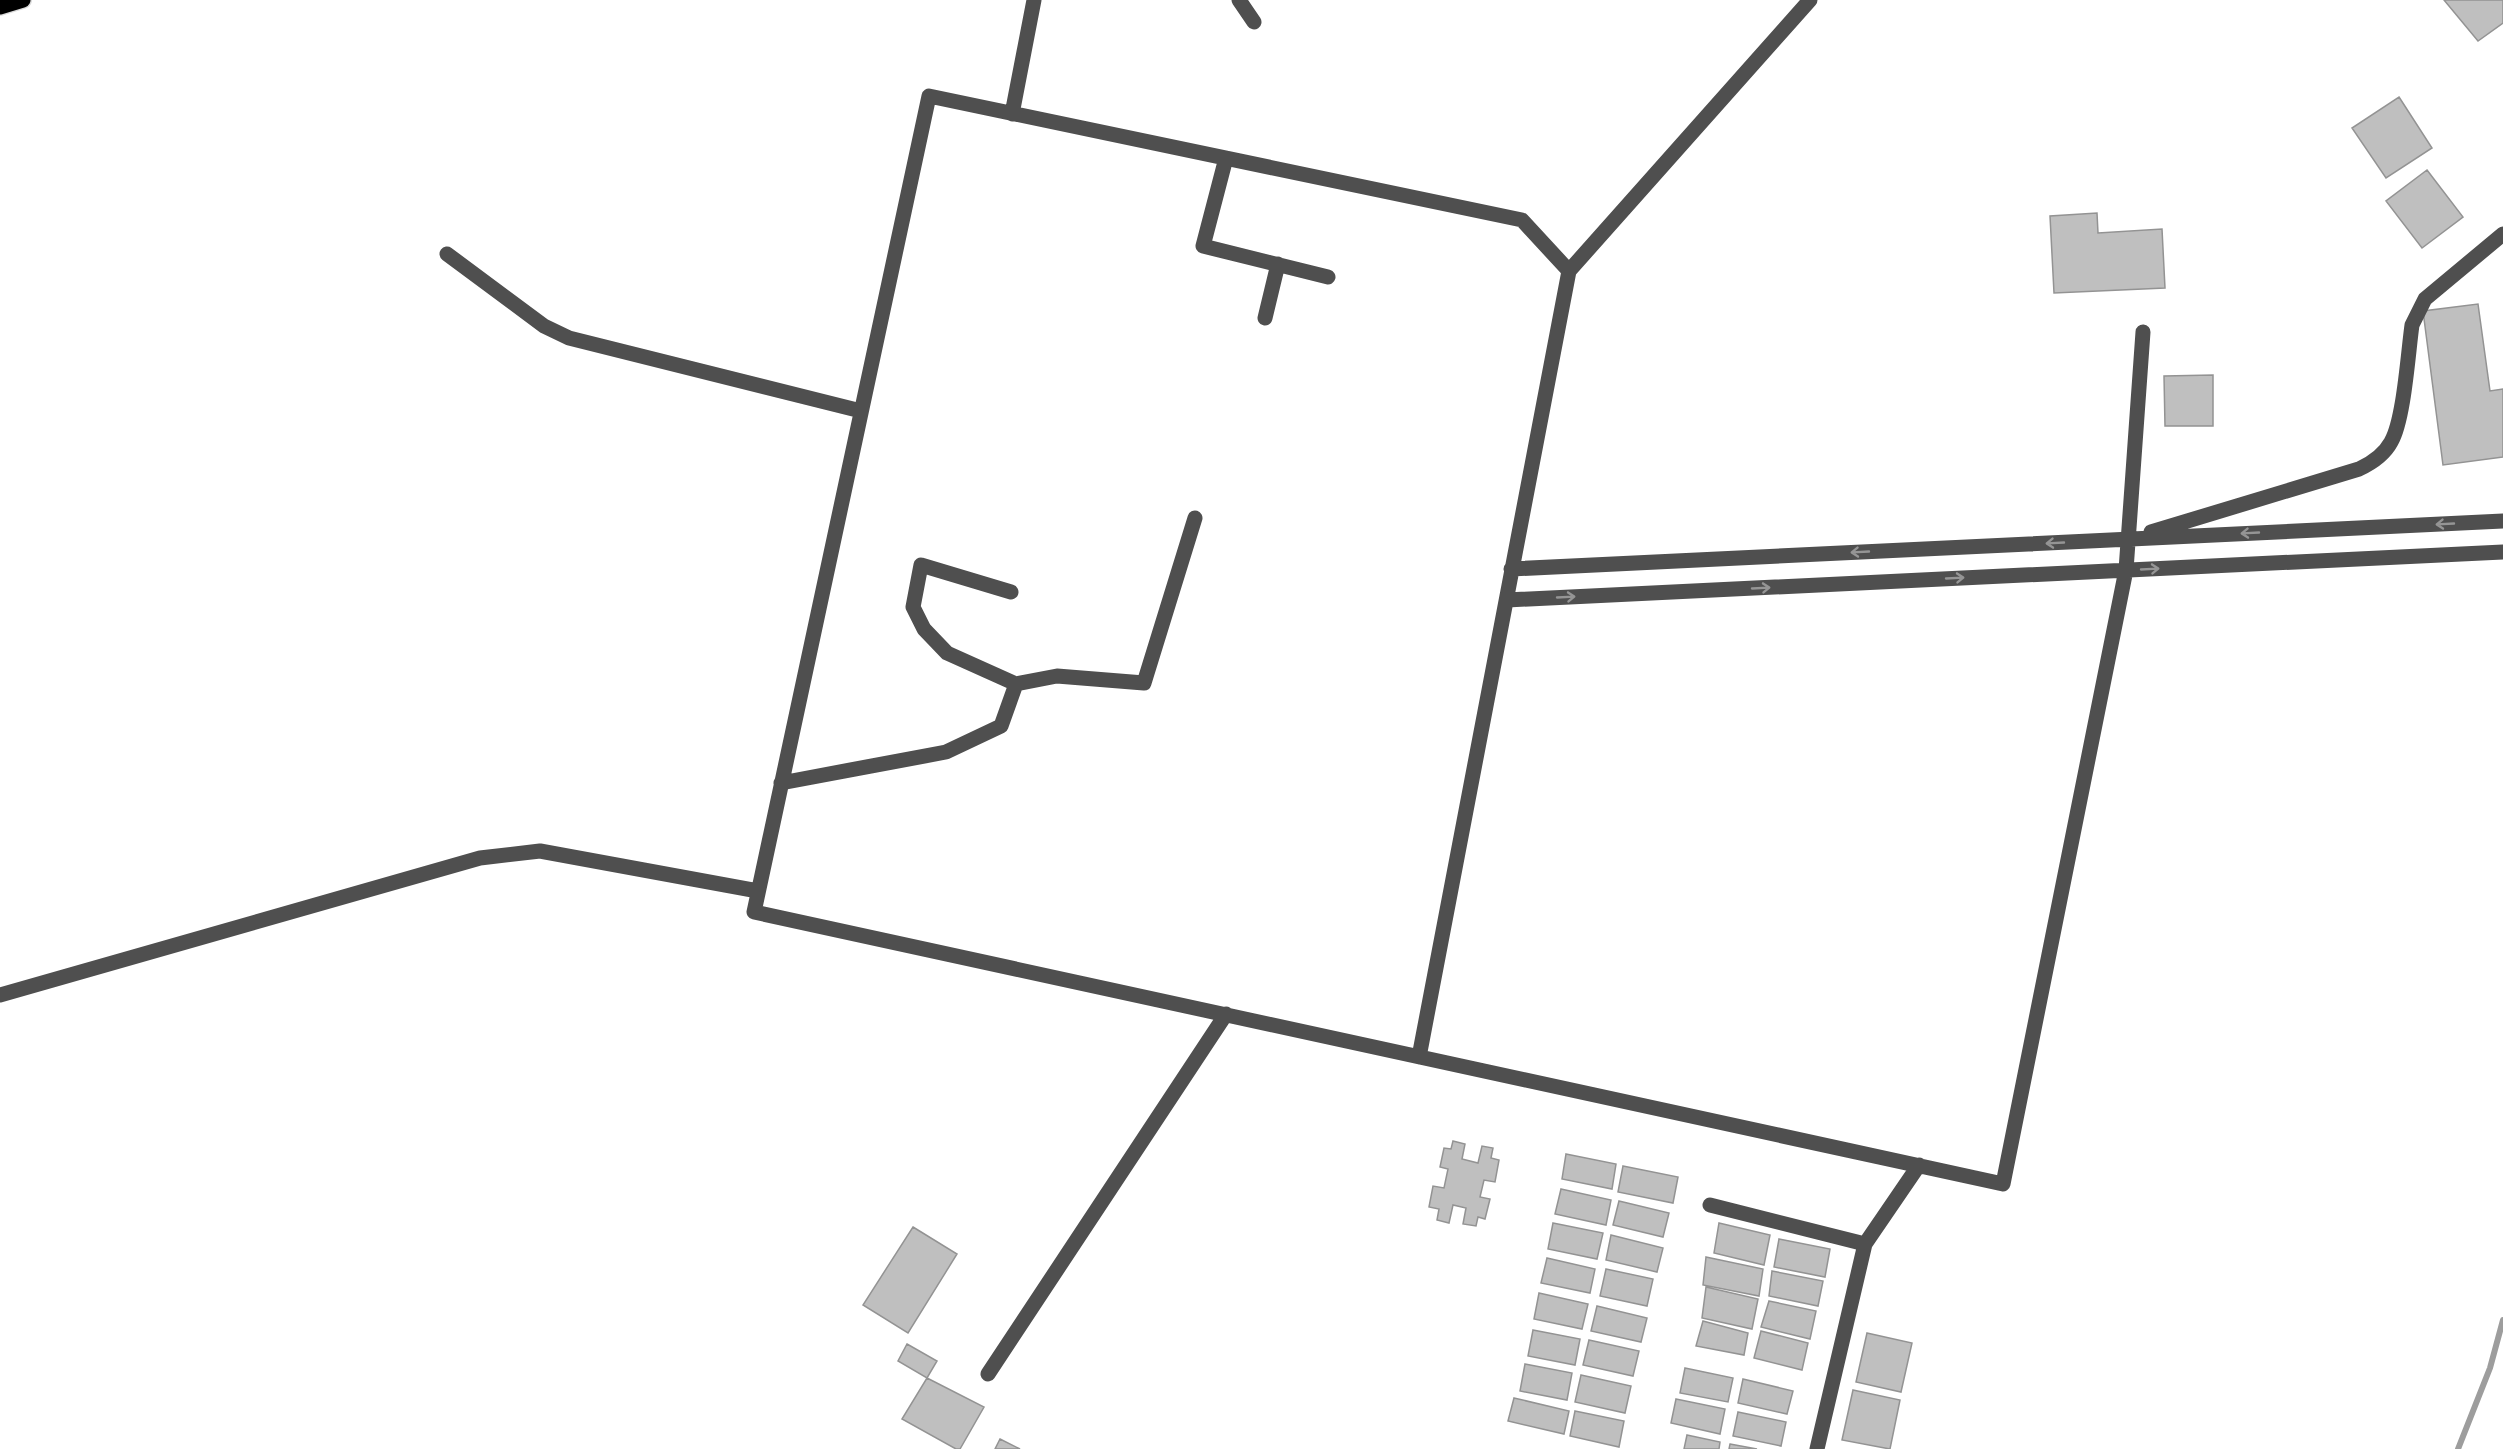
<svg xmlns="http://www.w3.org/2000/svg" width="2503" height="1449" viewBox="0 0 2503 1449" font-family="'Exo 2',sans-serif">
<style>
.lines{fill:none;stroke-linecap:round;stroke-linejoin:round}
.stream{stroke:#9d9d9d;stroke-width:6}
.building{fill:#bfbfbf;stroke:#939393;stroke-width:1.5}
.major-casing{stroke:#dbdbdb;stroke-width:18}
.minor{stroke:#4f4f4f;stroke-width:15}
.major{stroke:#000;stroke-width:15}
.oneway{stroke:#959595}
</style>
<rect width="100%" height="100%" fill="#fff"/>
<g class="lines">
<path class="stream" d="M2458,1449L2490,1368L2503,1320"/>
</g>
<path class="building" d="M2444,0H2503V23L2478,41Z
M2399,97L2432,148L2386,178L2352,128Z
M2427,170L2463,217L2422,248L2386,201Z
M2097,213L2098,233L2162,229L2165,288L2054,293L2050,216Z
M2478,304L2490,391L2503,389V457L2443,465L2423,311Z
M2213,375V426H2165L2164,376Z
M1453,1141L1465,1144L1462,1159L1478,1163L1482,1146L1493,1148L1491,1158L1499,1160L1495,1182L1484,1180L1480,1197L1490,1199L1485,1219L1478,1217L1476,1226L1463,1224L1466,1208L1453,1205L1449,1223L1437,1220L1439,1209L1429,1207L1433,1186L1444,1188L1448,1169L1440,1167L1444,1148L1451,1149Z
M1566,1154L1616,1164L1612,1189L1562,1179Z
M1623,1166L1678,1177L1673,1203L1618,1192Z
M1561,1189L1611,1200L1606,1225L1555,1214Z
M1619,1201L1669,1213L1663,1237L1613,1225Z
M1553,1223L1603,1233L1597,1259L1548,1249Z
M1719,1223L1770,1235L1764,1265L1714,1253Z
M913,1227L957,1254L908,1333L863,1305Z
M1611,1235L1663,1248L1657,1272L1606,1260Z
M1779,1239L1830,1249L1825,1277L1774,1267Z
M1706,1257L1763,1269L1759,1296L1703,1285Z
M1547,1258L1595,1269L1590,1293L1541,1283Z
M1606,1269L1653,1279L1647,1306L1600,1296Z
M1772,1271L1823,1281L1818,1306L1769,1296Z
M1706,1287L1758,1299L1752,1329L1702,1318Z
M1539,1293L1588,1304L1582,1329L1534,1319Z
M1769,1301L1816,1311L1810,1339L1761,1327Z
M1597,1306L1647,1318L1641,1342L1591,1331Z
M1703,1321L1748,1333L1744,1355L1696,1346Z
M1533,1330L1580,1339L1575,1365L1528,1356Z
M1761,1331L1808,1343L1802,1370L1754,1358Z
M1867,1333L1912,1343L1901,1392L1856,1382Z
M1589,1340L1639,1351L1633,1376L1583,1365Z
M907,1344L937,1361L927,1378L898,1361Z
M1525,1364L1572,1373L1567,1400L1520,1391Z
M1685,1368L1733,1378L1728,1402L1680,1393Z
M1581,1375L1631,1386L1625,1413L1575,1402Z
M927,1378L984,1407L960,1449H956L902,1419Z
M1743,1379L1793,1391L1787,1414L1738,1403Z
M1853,1390L1900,1400L1890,1449L1842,1440Z
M1514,1398L1569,1411L1564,1434L1508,1421Z
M1676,1399L1725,1409L1720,1434L1671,1423Z
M1575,1411L1624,1421L1619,1447L1570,1436Z
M1738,1412L1786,1422L1781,1446L1733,1436Z
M1687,1435L1720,1442L1719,1449H1684Z
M1000,1439L1020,1449H995Z
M1730,1444L1757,1449H1729Z"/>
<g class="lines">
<g class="major-casing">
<path id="major" d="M0,7L23,0"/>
</g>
<path class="minor" d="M1239,0L1254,22
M1012,114L1034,0
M1226,158L1203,246L1328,277
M447,254L544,326L569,338L861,411
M1569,271L1522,220L929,96L754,912L2003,1184L2126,570L2143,332
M1265,318L1278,264
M2151,532L2359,469C2372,463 2384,455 2391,442C2404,420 2408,353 2412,325L2425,299L2503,234
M1511,569L2503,521
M1507,600L2503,552
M1016,684L1057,676L1144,683L1195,518
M781,783L946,752L1001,726L1016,684L947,653L924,629L913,607L921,565L1011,592
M0,995L480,858L540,851L758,891
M1419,1057L1569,271L1810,0
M1710,1205L1865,1244
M988,1374L1226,1014
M1817,1449L1865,1244L1919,1165"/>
<use href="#major" class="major"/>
</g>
<defs><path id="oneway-shaft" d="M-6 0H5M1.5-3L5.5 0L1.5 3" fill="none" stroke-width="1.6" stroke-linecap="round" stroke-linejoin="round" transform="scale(1.5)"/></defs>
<g class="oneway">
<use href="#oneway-shaft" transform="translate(2445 524) rotate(177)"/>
<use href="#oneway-shaft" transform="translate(2250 533) rotate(177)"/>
<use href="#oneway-shaft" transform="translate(2055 543) rotate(177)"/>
<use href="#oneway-shaft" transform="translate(1860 552) rotate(177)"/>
<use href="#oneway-shaft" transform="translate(2150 569) rotate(-3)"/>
<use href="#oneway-shaft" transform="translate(1955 578) rotate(-3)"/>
<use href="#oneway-shaft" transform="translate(1761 588) rotate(-3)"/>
<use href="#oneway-shaft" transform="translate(1566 597) rotate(-3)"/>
</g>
</svg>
